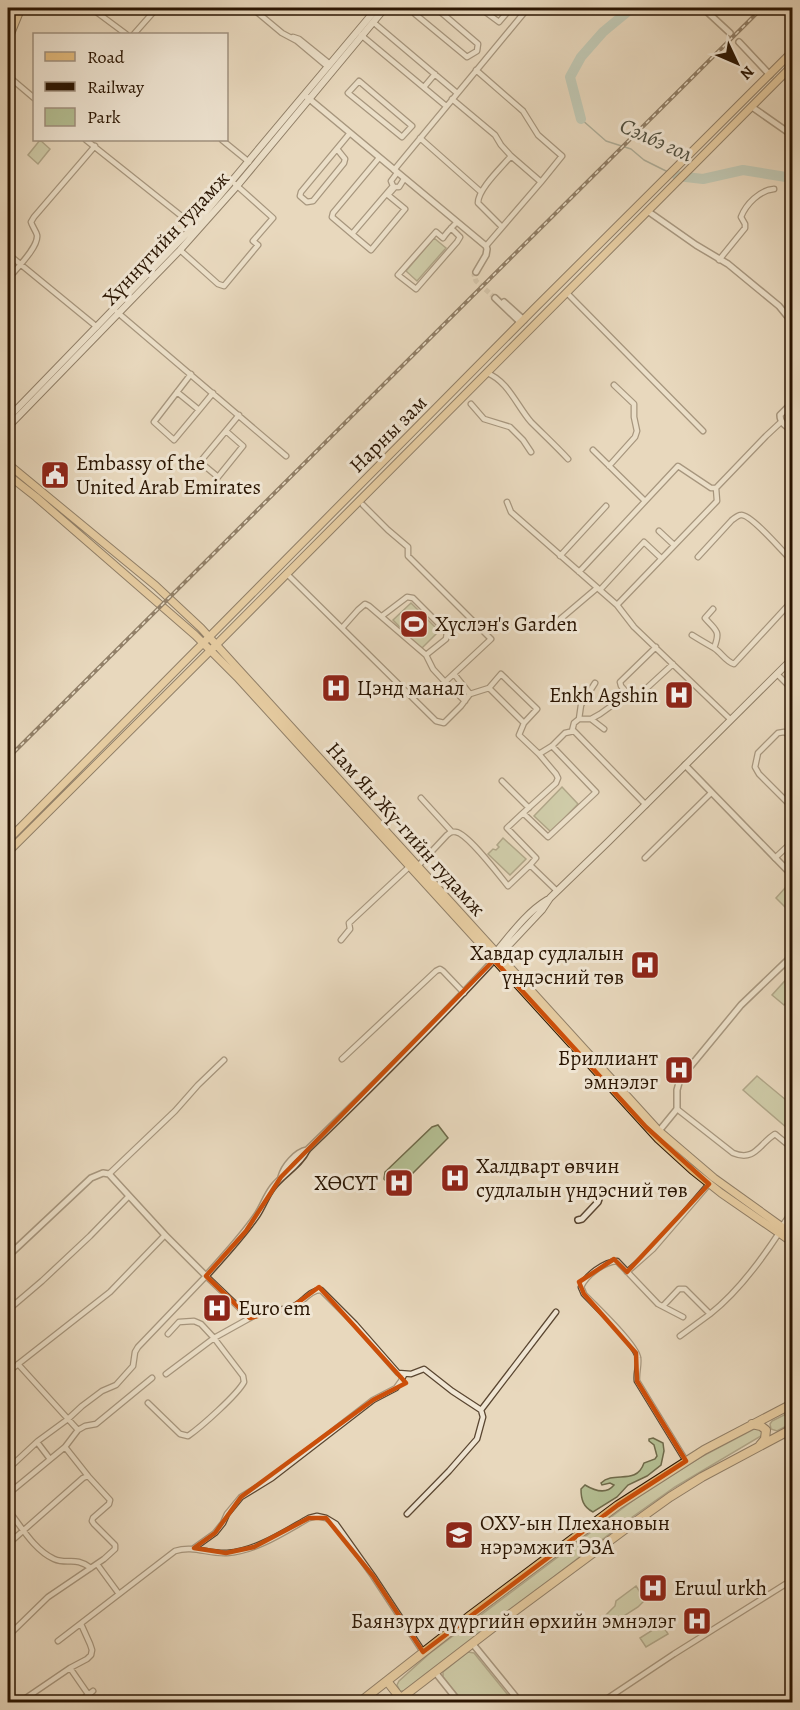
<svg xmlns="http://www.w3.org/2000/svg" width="800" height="1710" viewBox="0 0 800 1710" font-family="Alegreya,serif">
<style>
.green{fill:#b4bf93;stroke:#6f6a4a;stroke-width:1.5}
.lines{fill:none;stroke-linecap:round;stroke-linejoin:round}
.stream{stroke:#6b786a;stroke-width:1.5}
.river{stroke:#97bab0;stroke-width:10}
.tertiary-tunnel{stroke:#c2b198;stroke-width:5;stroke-dasharray:5 2.5;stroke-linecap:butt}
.minor-casing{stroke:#5a4631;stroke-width:7}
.tertiary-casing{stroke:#5a4631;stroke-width:8}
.secondary-casing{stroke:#2a1502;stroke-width:8}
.primary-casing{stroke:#2a1502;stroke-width:9}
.trunk-casing{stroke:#2a1502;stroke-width:10}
.minor{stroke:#f0e6d4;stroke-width:4.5}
.tertiary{stroke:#f0e6d4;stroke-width:5}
.secondary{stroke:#f0e6d4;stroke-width:6}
.primary{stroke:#e4bc7e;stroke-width:7}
.trunk{stroke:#e4bc7e;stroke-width:8}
.rail-casing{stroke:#2a1502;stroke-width:4}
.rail{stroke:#f0e6d4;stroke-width:1.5;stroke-dasharray:4.5;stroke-linecap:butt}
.marked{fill:none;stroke:#cc4f0a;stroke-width:4.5;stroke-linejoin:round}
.labels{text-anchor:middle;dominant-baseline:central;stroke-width:6;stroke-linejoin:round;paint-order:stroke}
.street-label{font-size:21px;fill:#2a1502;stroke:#f0e6d4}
.poi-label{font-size:21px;fill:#2a1502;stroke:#f0e6d4;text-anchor:start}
.water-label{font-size:22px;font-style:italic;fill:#504f3f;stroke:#f0e6d4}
</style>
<rect width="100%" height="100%" fill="#e8d8bd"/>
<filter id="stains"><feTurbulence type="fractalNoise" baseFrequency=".00333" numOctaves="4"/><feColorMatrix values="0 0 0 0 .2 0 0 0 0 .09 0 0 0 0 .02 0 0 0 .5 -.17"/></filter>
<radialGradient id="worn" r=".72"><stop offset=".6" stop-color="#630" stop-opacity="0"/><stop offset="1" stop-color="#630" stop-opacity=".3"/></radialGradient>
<path class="green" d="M40,140L50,149L38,164L28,155Z
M434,238L446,248L417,281L406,271Z
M411,603L439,631L421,649L393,620Z
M562,787L578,804L551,832L534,816Z
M503,838L526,859L510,875L488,854L493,849L496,850L499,847L497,845Z
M785,888L792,894V911L791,913L776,898Z
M792,973V996L784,1005L772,995Z
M757,1076L792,1105V1122L787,1128L743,1090Z
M438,1125L448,1138L397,1189L390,1185L384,1179L385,1172L432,1127Z
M792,1411V1423L777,1431L771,1429L770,1424L772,1421Z
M756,1428H760L763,1433L761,1436L675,1487L621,1525L406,1691H400L397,1685L399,1681L429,1654L643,1493L699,1458Z
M653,1438L663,1443L664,1451L661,1465L647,1476L628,1485L617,1497L593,1512C583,1507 581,1499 581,1489L585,1485C595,1491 606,1495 614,1485L610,1483L602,1485L601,1483C614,1470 636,1486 644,1463L655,1459L657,1456L654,1445L649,1441V1439Z
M636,1586L645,1600L638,1607L610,1625L606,1615L615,1606L616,1601Z
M662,1624L668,1634L646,1647L640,1638Z
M468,1652L474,1653L508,1695L506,1702H463L443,1677V1672Z"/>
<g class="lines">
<path class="stream" d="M581,119L606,141L631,149L644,160L668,172"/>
<path class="river" d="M581,119L570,77L581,57L603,32L632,8
M677,176L703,179L743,170L792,178"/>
<path class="tertiary-tunnel" d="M476,272L474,275L476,281L495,298"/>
<g class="minor-casing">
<path id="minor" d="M91,8L126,34
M252,8L282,33L297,41L328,67
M420,8L415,14L467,57L477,51L478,44L436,8
M480,8L499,22L510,9L509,8
M373,22L457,93
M134,34L157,8
M361,35L446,106
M293,37L299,39L330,64
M476,70L523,111L538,135L562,156L541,182
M8,76L34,98
M359,81L412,126L402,137L348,93Z
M424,87L435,74
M452,99L495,135L501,145L511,156L541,182L486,246
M420,138L481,192
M86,140L194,226
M222,140L249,162
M337,149L345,159L344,163L313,201L307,202L300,196L301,192L350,133
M394,170L528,8
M397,173L391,181L393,186L352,234L371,250L405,209L388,195L395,187H399L404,179
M502,227L478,203C478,189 502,167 511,156
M451,228L460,237L457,242L416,289L398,275L436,232L443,238C447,232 452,227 457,222
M352,234L332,217L333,213L379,158
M180,250L218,284L224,286L258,245L253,241L273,218L235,184
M8,254L97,327
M719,260L745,228V224L741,217C746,204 760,190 774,189
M8,279C15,270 39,247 37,235C36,231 32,226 31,222L34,217L95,146
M567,293L703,431
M117,312L286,456
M487,373C508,381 517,406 531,422C543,434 556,446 568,459
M177,392L199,410L174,440L154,422L191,374
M471,404L484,419L510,427L523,440L531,452
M199,410L213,393
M226,431L243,446L218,477L200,462L239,415
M593,450L645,501
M609,466L635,437L637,431L634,417V404L614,385
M507,502L511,512L617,605L634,627L730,719
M363,505L388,530L408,547V556L491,639L445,682L465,701
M659,531L674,545
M560,556L606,506
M698,557L732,520C735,518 738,515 741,515C751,514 784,553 792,561
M579,572L678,466L711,488H716
M287,574L436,721L444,723L461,706L470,694L489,688L501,674L537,709L524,723L519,735L539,754L552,746L565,733L574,731L646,805
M600,590L644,542L661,558
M617,605L717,501L716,488L766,436L781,422
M713,609L705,618C716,631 721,630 714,648
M382,616L407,597L413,598L447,632L446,639L426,655
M551,627L597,588
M342,628L358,610L365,604L369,606L426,655L433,669L445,682
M692,635C700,640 707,644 714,648C722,653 725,661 734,664L792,601
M656,647L620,682L621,686L630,696L637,697L673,664
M454,674L470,694
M777,674L792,689
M489,688L524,723
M579,719L581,705L595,683
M591,719L604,729
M572,731L574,723L579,719H591L600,714L621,699
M792,736L784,732L778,733L758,753L755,767L759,774L792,807
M502,781L529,808
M421,798L452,832
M523,813L556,783L558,778L556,774L539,754
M791,814L792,813
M645,858L711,793
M775,858L792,842
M530,865L536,858L507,828L523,813L548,837L596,792L552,746
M418,866L447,835C451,832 451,831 456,832C468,834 499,875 508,886L530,865L557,891
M341,940L350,929L349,923L409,867
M342,1059L436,971L440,969L443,971L464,993
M677,1109L733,1153C755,1162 759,1144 775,1134L792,1148
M109,1174L175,1111L198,1085L224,1060
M782,1226L792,1212
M627,1272L653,1249L709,1184
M663,1306L679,1289H685L710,1314C738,1292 760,1262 779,1233
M8,1310L42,1281L90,1236L129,1196
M683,1317L658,1304L617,1261C604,1262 586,1275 581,1287L584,1294C595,1306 637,1345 638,1358C639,1366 636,1373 637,1381L686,1461
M680,1336L710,1314
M8,1372L110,1292L165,1235
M166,1374L214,1338L250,1318
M148,1403L180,1434L188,1436C201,1427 237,1395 244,1382L243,1376L214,1338L201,1324L194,1321L179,1322L168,1334
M481,1410L556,1312
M78,1430L85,1426L96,1424L152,1378
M37,1442L50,1459
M65,1447L88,1476
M8,1469L38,1441L68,1419L82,1406L102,1391L116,1385L133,1366L135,1352L138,1347L206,1276L250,1318C266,1308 277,1312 292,1307C303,1303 309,1290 321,1290L355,1324L398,1373L411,1374L424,1369L452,1391L481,1410L483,1417L477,1439L449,1471L407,1514
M8,1494L65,1447L78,1430L18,1364
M8,1510C21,1526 34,1550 54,1559C68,1565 75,1556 91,1568
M8,1544L83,1478L88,1476L110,1500L109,1504L93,1518L92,1521L94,1524L115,1545V1549L104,1559L48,1597L8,1636
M194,1548L215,1533L223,1523L227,1514L241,1497L272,1478L373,1400L396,1388L401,1381L404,1375
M97,1564L119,1594
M58,1641L175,1551C193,1545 208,1554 227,1553C256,1551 284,1532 309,1518L317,1516L326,1518L336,1524L373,1576L423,1652
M70,1668L88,1694
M20,1702L70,1668L87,1659L91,1655L92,1650L90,1644L81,1624
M79,1702L93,1691
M602,1702L674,1654L792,1580"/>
</g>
<g class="tertiary-casing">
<path id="tertiary" d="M703,8L730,33
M739,42L770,75
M307,97L486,246L487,249L486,255L476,272
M752,107L792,135
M649,212L696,245L728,264L779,306L792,322
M495,298L521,323
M504,302L524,320
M792,403L780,415C780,423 786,426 792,430
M685,765L792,875
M659,1131L677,1109V1090L680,1079L741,1005L792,956
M281,1177C284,1166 296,1152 307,1150
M578,1220L582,1219L598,1202L599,1199
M8,1256L91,1178L103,1173L109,1174L165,1235L206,1276C224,1256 242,1237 257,1215C263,1206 266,1196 273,1187C283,1174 300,1165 307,1150C371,1088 434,1025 494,960
M472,1643L520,1702
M435,1672L459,1702"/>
</g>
<g class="secondary-casing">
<path id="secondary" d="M8,418L194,226L377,8
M8,427L180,250L237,186L385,8
M495,955L496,952C511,934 527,912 547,900
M496,959L542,910L550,898L608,842L792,659"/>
</g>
<g class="primary-casing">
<path id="primary" d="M8,18L12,8
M8,40L21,8
M8,464L156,586L201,628L659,1131L714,1178L792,1234
M8,475L36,497L195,635L237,677L658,1139L692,1170L721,1193L792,1242
M8,840L534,309L792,52
M8,852L216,645L792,66"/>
</g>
<g class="trunk-casing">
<path id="trunk" d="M752,1424L761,1426L766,1430L765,1439L760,1445
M387,1681L401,1699
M360,1702L471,1615L618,1505L704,1450L792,1404
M396,1702L504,1619L624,1530L670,1497L702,1477L792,1429"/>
</g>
<use href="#minor" class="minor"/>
<use href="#tertiary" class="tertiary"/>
<use href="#secondary" class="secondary"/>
<use href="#primary" class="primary"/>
<use href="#trunk" class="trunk"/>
<g class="rail-casing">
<path id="rail" d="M8,758L762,8"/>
</g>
<use href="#rail" class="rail"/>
</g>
<path d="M0 0H800V1710H0ZM494,960L646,1127L709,1184L627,1272L614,1259L579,1282L584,1294L636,1353L637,1381L686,1461L618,1505L423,1652L373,1576L326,1518H309L254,1547L226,1553L194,1548L215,1533L241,1497L373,1400L406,1383L319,1287L292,1307L250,1318L206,1276L246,1231L281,1177Z" fill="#e8d8bd" fill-opacity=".55" fill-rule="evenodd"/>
<path class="marked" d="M494,960L646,1127L709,1184L627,1272L614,1259L579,1282L584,1294L636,1353L637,1381L686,1461L618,1505L423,1652L373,1576L326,1518H309L254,1547L226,1553L194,1548L215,1533L241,1497L373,1400L406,1383L319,1287L292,1307L250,1318L206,1276L246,1231L281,1177Z"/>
<defs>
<g id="civic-square" transform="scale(1.5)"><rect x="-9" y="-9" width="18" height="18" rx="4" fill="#8f2418" stroke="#f0e6d4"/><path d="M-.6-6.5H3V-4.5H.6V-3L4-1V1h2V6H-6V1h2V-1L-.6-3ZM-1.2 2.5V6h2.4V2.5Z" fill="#fff"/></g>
<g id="stadium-square" transform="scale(1.5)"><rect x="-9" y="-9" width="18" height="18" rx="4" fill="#8f2418" stroke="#f0e6d4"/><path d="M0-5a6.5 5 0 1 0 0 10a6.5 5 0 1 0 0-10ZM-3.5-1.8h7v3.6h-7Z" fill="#fff"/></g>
<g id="hospital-square" transform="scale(1.5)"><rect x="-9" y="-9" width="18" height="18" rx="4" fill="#8f2418" stroke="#f0e6d4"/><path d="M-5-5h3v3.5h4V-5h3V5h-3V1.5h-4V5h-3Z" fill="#fff"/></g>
<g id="university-square" transform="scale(1.5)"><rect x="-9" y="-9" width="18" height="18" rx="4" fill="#8f2418" stroke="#f0e6d4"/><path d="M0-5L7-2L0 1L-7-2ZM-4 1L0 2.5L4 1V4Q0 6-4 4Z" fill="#fff"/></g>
</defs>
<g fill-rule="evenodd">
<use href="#civic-square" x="55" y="475"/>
<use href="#stadium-square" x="414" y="624"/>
<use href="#hospital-square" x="336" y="688"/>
<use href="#hospital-square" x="679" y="695"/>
<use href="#hospital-square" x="645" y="965"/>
<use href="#hospital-square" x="679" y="1070"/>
<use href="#hospital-square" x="455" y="1178"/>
<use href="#hospital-square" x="399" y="1183"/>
<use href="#hospital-square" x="217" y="1308"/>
<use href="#university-square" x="459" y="1535"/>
<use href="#hospital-square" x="653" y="1588"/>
<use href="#hospital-square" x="697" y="1621"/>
</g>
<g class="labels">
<g class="street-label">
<text transform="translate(166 238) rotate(-47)">Хүннүгийн гудамж</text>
<text transform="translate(388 434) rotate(-45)">Нарны зам</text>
<text transform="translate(406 829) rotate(48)">Нам Ян Жү-гийн гудамж</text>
</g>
<g class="poi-label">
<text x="76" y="463">Embassy of the<tspan x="76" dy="24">United Arab Emirates</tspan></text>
<text x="435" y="624">Хүслэн's Garden</text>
<text x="357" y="688">Цэнд манал</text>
<text x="658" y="695" text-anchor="end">Enkh Agshin</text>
<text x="624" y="953" text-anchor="end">Хавдар судлалын<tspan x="624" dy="24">үндэсний төв</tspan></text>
<text x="658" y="1058" text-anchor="end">Бриллиант<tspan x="658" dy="24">эмнэлэг</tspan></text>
<text x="476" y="1166">Халдварт өвчин<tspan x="476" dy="24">судлалын үндэсний төв</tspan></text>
<text x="378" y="1183" text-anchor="end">ХӨСҮТ</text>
<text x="238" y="1308">Euro em</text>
<text x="480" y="1523">ОХУ-ын Плехановын<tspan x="480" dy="24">нэрэмжит ЭЗА</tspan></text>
<text x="674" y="1588">Eruul urkh</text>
<text x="676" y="1621" text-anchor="end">Баянзүрх дүүргийн өрхийн эмнэлэг</text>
</g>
<g class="water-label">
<text transform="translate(656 140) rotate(24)">Сэлбэ гол</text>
</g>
</g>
<rect width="800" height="1710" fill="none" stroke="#e8d8bd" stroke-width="30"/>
<rect x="9" y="9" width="782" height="1692" fill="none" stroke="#2a1502" stroke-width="3"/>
<rect x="15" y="15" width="770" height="1680" fill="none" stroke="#2a1502" stroke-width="1.5"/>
<rect x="33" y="33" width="195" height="108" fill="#f0e6d4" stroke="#a19280" stroke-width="1.5"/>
<rect x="45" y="52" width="30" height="9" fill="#e4bc7e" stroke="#a19280" stroke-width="1.5"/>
<text x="87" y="63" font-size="18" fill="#2a1502">Road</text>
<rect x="45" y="82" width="30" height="9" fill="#2a1502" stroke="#a19280" stroke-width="1.5"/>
<text x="87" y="93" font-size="18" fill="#2a1502">Railway</text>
<rect x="45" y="108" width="30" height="18" fill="#b4bf93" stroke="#a19280" stroke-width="1.5"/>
<text x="87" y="123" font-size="18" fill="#2a1502">Park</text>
<g transform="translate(737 63) rotate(134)" stroke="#f0e6d4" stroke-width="4.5" paint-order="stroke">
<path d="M0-4.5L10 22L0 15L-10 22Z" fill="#2a1502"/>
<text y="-9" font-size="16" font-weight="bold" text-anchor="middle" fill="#2a1502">N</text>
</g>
<rect width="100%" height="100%" filter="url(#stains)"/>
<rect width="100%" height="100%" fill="url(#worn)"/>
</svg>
